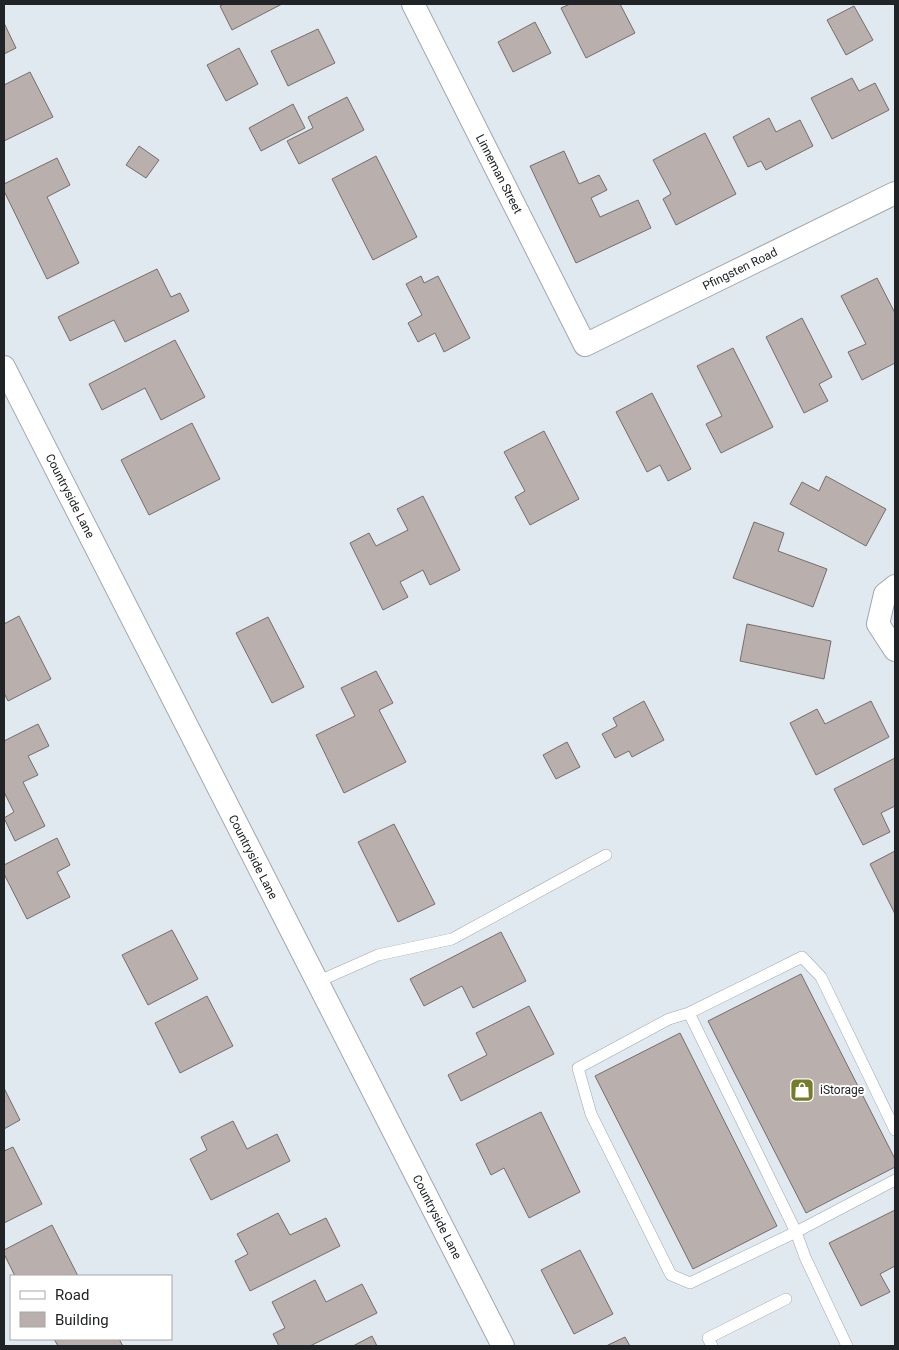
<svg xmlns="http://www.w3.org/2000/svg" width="899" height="1350" viewBox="0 0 899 1350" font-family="Roboto,sans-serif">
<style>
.building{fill:#b9afac;stroke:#766d69}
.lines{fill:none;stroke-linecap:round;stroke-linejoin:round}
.service-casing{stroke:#a0a8ae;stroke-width:12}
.minor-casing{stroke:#a0a8ae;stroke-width:24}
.service{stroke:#fff;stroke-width:11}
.minor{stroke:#fff;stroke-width:22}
.labels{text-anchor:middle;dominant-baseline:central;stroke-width:4;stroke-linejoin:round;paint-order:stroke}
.street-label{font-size:12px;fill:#212426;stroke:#fff}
.poi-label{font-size:12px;fill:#212426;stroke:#fff;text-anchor:start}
</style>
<rect width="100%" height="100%" fill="#e0e9ef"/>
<path class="building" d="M224,4H282L232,30L220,6Z
M570,4H620L635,33L586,58L561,8Z
M854,6L873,40L846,55L827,20Z
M535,22L551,53L513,72L498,42Z
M4,23L16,48L4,54Z
M318,29L335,63L288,86L271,51Z
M239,48L258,84L226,101L207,65Z
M30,72L53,117L4,141V85Z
M852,78L859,91L875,83L889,110L832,139L811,98Z
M347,97L364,130L299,164L287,141L313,128L308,117Z
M293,104L305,128L261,151L249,128Z
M769,118L776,132L800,120L813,146L766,170L761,161L748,167L733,137Z
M705,133L736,194L676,225L663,199L671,194L653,160Z
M139,146L159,160L146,178L126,165Z
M564,151L579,184L599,175L607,190L591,198L600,217L638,200L651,228L576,263L530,166Z
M376,156L417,237L373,260L332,179Z
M57,158L70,185L47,197L79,263L47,279L4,191V184Z
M157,269L171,297L180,293L189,311L125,342L114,320L70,341L58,317Z
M421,276L424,283L438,276L470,338L444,352L435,333L418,342L408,323L422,315L406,284Z
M877,278L895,313V363L862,380L848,352L866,344L841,296Z
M802,318L832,377L819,384L828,401L804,413L766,337Z
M175,340L205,397L161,420L145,388L102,410L89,384Z
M733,348L773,427L721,453L706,424L722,416L697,366Z
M652,393L691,469L668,481L660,465L647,472L616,412Z
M192,423L220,479L149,515L121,460Z
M544,431L579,499L530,525L515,497L525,491L504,452Z
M826,476L886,509L866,546L790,504L802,482L819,491Z
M423,496L460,570L430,585L423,570L400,582L408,597L383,610L350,543L369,533L376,546L408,530L397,509Z
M754,522L784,533L778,551L827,569L813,607L733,578Z
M19,616L51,679L8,701L4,693V624Z
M268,617L304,687L272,703L236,633Z
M747,624L831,641L824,679L740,661Z
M376,671L393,703L379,710L406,762L344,793L316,735L355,716L341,688Z
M644,701L664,740L632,757L629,751L615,758L602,734L617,726L613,718Z
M871,701L889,737L816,775L790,723L817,709L825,724Z
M38,724L49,746L28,756L38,775L23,782L45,826L15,841L4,818L14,812L4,792V741Z
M567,742L580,767L556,779L543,755Z
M895,758V806L881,813L890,832L863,845L834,789Z
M394,824L435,904L398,922L358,842Z
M57,838L70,865L57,872L70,897L27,919L4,874V865Z
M895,851V914L870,864Z
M172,930L198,979L148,1005L122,955Z
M501,932L526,981L473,1008L462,986L424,1006L410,979Z
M801,974L895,1159V1167L806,1213L708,1021Z
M207,996L233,1046L180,1073L155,1023Z
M529,1006L554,1054L461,1101L448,1075L487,1055L476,1033Z
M680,1033L777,1226L693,1269L595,1076Z
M4,1088L20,1120L4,1129Z
M541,1112L580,1192L529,1218L504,1168L491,1175L476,1144Z
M233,1121L247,1149L277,1134L290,1161L211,1200L190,1159L207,1150L201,1137Z
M13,1147L42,1204L4,1223V1151Z
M895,1210V1266L880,1274L890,1292L861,1306L829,1243Z
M278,1213L290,1235L326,1218L340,1246L250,1291L235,1261L248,1254L237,1234Z
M52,1225L78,1276H15L4,1254V1250Z
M580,1250L613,1314L574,1334L541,1270Z
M315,1280L326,1302L362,1284L377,1313L310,1346H279L273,1334L285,1328L272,1302Z
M372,1336L377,1346H353Z
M625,1337L630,1346H606Z
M54,1339H119L123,1346H58Z"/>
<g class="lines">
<g class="service-casing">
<path id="service" d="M317,982L378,955L452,939L606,855
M689,1013L796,1232L805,1257L847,1346
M895,1130L821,977L802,957L689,1013L669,1019L578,1068L591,1114L671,1275L690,1283L796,1232L895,1180
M712,1346L708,1338L786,1299"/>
</g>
<g class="minor-casing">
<path id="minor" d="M413,4L585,345L895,193
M4,367L503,1346
M895,586L885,594L878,624L895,650"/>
</g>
<use href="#service" class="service"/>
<use href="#minor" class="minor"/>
</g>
<defs>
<g id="shop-square" transform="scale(1.25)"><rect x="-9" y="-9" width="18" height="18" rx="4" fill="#757d28" stroke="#fff"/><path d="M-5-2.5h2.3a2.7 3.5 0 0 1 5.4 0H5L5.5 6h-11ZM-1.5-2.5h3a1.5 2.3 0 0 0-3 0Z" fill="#fff"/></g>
</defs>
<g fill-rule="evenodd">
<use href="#shop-square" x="802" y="1090"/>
</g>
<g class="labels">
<g class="street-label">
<text transform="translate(499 174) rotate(63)">Linneman Street</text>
<text transform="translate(740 269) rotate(-26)">Pfingsten Road</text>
<text transform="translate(70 496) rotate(63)">Countryside Lane</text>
<text transform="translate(253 857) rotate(63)">Countryside Lane</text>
<text transform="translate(437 1217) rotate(63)">Countryside Lane</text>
</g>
<g class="poi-label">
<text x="820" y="1090">iStorage</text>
</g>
</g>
<rect width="899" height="1350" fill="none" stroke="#212426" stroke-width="10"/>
<rect x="10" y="1275" width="162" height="65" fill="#ffffff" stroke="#a6a7a8"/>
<rect x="20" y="1291" width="25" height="8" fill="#ffffff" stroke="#a6a7a8"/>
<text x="55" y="1300" font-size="15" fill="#212426">Road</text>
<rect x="20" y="1312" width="25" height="15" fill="#b9afac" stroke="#a6a7a8"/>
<text x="55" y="1325" font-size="15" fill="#212426">Building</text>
</svg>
